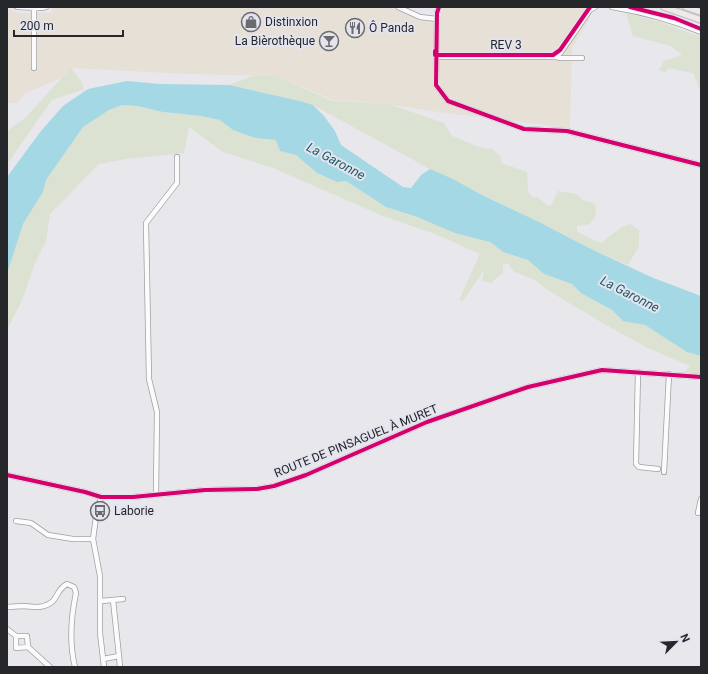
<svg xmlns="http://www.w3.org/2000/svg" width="708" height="674" viewBox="0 0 708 674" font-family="Roboto,sans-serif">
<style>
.industrial{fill:#e6e0d7}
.green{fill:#dbe2d2}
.water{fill:#a4d8e4}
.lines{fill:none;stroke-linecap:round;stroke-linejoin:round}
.minor-casing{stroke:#a0a0a3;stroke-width:6}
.major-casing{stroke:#c3c3c5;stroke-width:8}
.minor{stroke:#fbfbfc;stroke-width:4.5}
.major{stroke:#efe9e8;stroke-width:5.5}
.cycleway-casing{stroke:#e4e4ef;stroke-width:6}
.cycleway{stroke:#d6006c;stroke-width:4}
.labels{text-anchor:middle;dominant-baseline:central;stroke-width:4;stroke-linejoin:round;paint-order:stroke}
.poi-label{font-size:12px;fill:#26272b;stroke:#e4e4ef;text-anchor:start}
.street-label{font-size:12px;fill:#26272b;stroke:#e4e4ef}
.water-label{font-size:13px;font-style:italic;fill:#1d5b66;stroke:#e4e4ef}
</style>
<rect width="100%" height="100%" fill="#e7e7ec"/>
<path class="industrial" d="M52,7H389L419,20L439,22L443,7H591L588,22L572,48L570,128L445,113L388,104L333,100L277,76L188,74L71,68L61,78L26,93L17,103H7V8L18,13H52Z"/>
<path class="green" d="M626,13L660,22L701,37V92L693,73L668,68L665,73L659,70L664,61L682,55L671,46L633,36Z
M71,68L81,81L84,89L52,100L7,164V131L25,118Z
M252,76H277L332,101L389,104L444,123L452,136L479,147L492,149L501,157V163L527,172L528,192L533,198L537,197L546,205L551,206L558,191L576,194L583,200L595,204L596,215L590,224L577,226V232L601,243L622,227L630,224L639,230V246L628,265L587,247L539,222L430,169L313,105L300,101L229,85Z
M121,105L137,106L163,112L201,116L220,120L233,130L255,138L276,140L280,151L296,155L317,173L337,182L346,181L386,207L490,242L503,252L528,260L544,274L572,284L581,293L612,310L623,321L645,325L687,352L701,356V377L682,375L690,366L648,348L606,325L546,289L535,280L513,271L508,263L503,265V273L491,283L482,281L484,270L463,301L459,300L480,254L435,234L383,216L273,168L223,152L189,127L184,153L126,159L99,164L50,214L46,241L35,263L22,300L7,330V274L23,224L43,192L46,180L83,127L109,110Z"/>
<path class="water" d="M127,81L160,84L229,85L300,101L313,105L324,116L335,131L341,145L403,187L411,188L421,175L430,169L453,179L480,194L539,222L587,247L651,277L701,296V356L687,352L645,325L623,321L612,310L581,293L572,284L544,274L528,260L503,252L490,242L455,233L417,217L386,207L346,181L337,182L317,173L296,155L280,151L276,140L255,138L233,130L220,120L201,116L163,112L137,106L122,105L109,110L83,127L46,180L43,192L23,224L7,274V177L41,131L63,106L88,89Z"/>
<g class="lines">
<g class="minor-casing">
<path id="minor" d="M17,7L41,8L46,7
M398,7L420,17L437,19
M439,7L437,13L436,85L448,101L524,129L567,131L701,165
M612,7C643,12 672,20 701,32
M437,57H556L561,52L590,10L595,7
M556,57L561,58H582
M34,68V7
M638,372L636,464L639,467L658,469
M664,472L669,374
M7,475L85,492L101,497H133L205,490L257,489L274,486L306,475L427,422L528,387L602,370L701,377
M156,493L157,412L149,379L146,223L177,183V157
M101,497L96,517L93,539L100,576V633L104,667
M698,513L701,499
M16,521L31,523L48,535L73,539H93
M101,601L123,599
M7,607C12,607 18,606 23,606C34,607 44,609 53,601C58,595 59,588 67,584L74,587L76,593C71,617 69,643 75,667
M7,629L16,636H27L28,647L50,667
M16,636V648L28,647
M119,656L120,667
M103,659L119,656L113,600"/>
</g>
<g class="major-casing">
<path id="major" d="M664,7L701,20
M686,7L701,12"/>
</g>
<use href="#minor" class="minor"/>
<use href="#major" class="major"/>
<g class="cycleway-casing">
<path id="cycleway" d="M439,7L437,13L436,85L448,101L524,129L567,131L701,165
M630,7L674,18L701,29
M435,51V55H553L560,50L590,7
M7,475L85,492L101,497H133L205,490L257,489L274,486L306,475L427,422L528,387L602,370L701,377"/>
</g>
<use href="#cycleway" class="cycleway"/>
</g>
<defs>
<g id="shop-ring" transform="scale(1)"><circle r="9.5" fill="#e4e4ef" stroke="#6a6a6f" stroke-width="1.5"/><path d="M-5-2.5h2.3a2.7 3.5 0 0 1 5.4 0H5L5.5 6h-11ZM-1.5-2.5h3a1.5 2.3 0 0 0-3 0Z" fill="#6a6a6f"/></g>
<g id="restaurant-ring" transform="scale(1)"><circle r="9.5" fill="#e4e4ef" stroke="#6a6a6f" stroke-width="1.5"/><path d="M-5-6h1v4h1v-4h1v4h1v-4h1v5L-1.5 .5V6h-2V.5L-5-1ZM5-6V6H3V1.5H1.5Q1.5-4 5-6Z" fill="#6a6a6f"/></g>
<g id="bar-ring" transform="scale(1)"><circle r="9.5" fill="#e4e4ef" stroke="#6a6a6f" stroke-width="1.5"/><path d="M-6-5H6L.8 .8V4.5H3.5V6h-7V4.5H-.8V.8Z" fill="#6a6a6f"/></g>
<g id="bus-ring" transform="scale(1)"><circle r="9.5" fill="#e4e4ef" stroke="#6a6a6f" stroke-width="1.5"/><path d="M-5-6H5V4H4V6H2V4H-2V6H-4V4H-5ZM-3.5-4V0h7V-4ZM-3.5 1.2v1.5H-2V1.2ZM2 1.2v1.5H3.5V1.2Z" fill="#6a6a6f"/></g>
</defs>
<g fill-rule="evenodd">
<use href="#shop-ring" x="251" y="22"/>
<use href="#restaurant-ring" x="355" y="28"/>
<use href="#bar-ring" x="329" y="41"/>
<use href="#bus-ring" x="100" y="511"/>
</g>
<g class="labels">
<g class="poi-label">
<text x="265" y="22">Distinxion</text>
<text x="369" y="28">Ô Panda</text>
<text x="315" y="41" text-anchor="end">La Bièrothèque</text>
<text x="114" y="511">Laborie</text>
</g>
<g class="street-label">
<text x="506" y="45">REV 3</text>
<text transform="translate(356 441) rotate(-22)">ROUTE DE PINSAGUEL À MURET</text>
</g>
<g class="water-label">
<text transform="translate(336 161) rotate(28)">La Garonne</text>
<text transform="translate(630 294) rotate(27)">La Garonne</text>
</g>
</g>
<rect width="708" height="674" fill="none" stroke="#26272b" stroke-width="16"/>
<g transform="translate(676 642) rotate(66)" stroke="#e4e4ef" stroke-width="3" paint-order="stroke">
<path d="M0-3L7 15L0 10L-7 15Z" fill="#26272b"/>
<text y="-6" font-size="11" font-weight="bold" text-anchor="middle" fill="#26272b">N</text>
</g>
<path d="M14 30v6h109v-6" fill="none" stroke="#26272b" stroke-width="2"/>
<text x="20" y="30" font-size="12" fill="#26272b" stroke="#e4e4ef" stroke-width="3" paint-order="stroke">200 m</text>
</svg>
